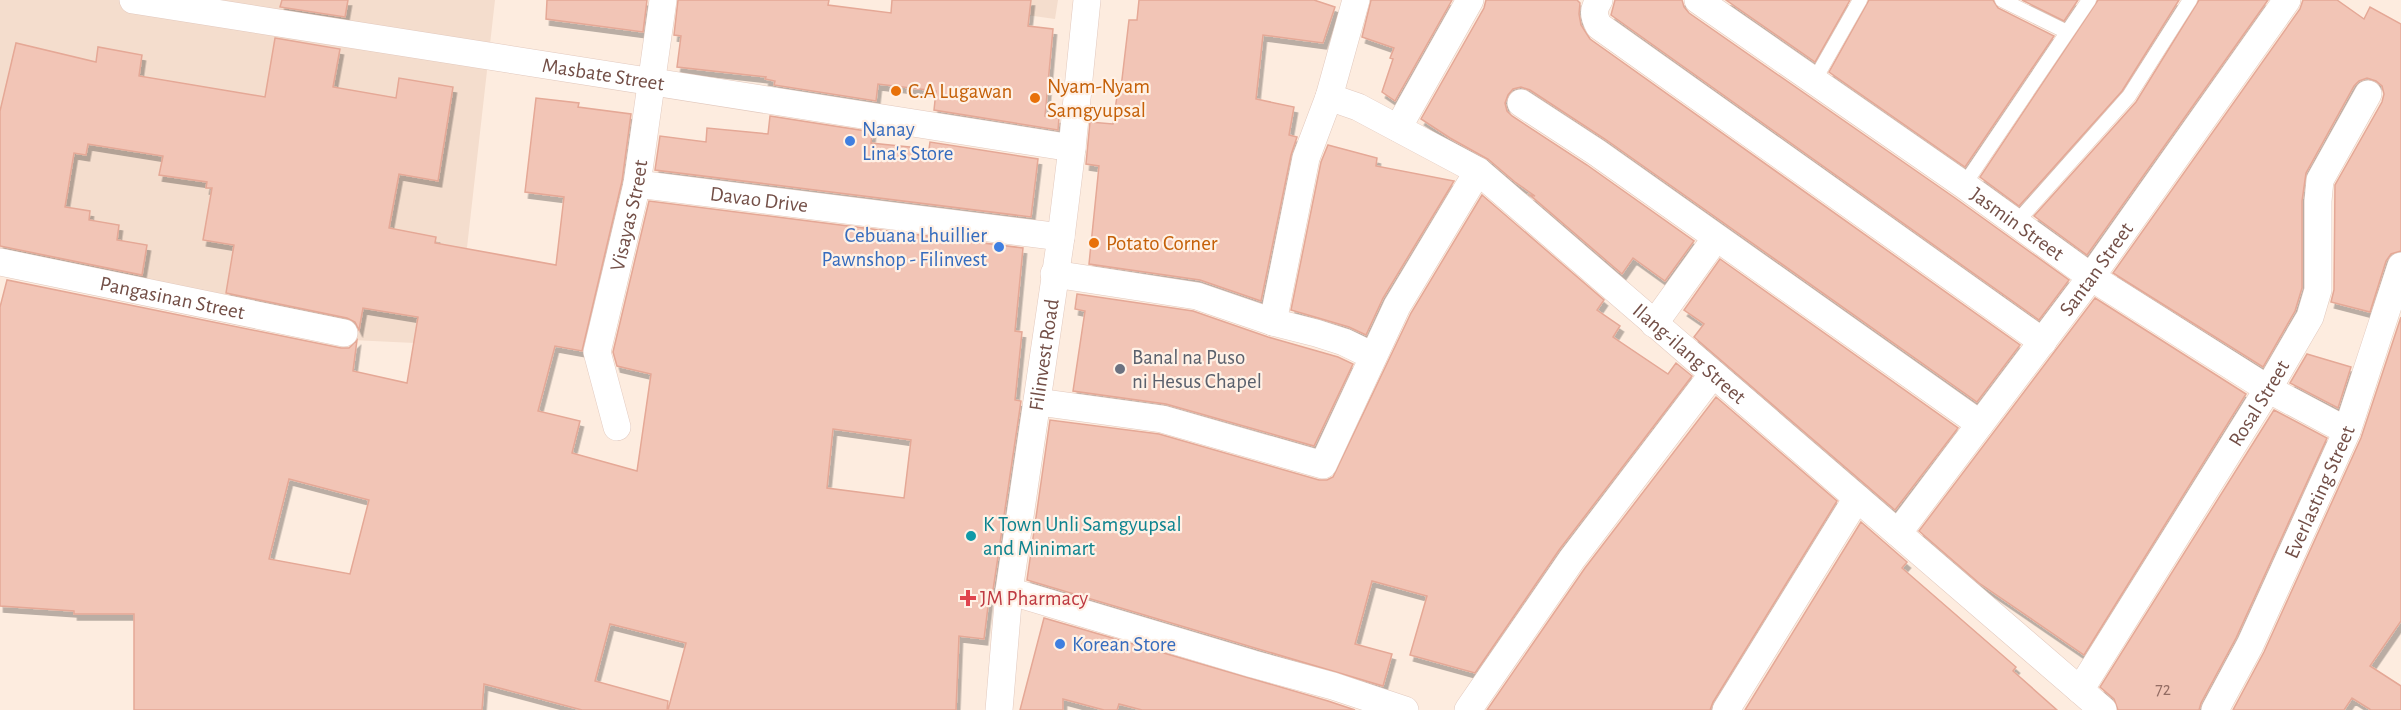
<svg xmlns="http://www.w3.org/2000/svg" width="2401" height="710" viewBox="0 0 2401 710" font-family="'Alegreya Sans',sans-serif">
<style>
.residential{fill:#f4ddcd}
.building{fill:#f2c5b6;stroke:#e5a896;stroke-width:1.5;fill-rule:evenodd;filter:url(#shadow)}
.lines{fill:none;stroke-linecap:round;stroke-linejoin:round}
.lane-casing{stroke:#e2c9be;stroke-width:15}
.street-casing{stroke:#e2c9be;stroke-width:28}
.lane{stroke:#fff;stroke-width:14}
.street{stroke:#fff;stroke-width:27}
.food-dot{fill:#e8710a;stroke:#fff1e6;stroke-width:2}
.shop-dot{fill:#3f7fe0;stroke:#fff1e6;stroke-width:2}
.worship-dot{fill:#6b7280;stroke:#fff1e6;stroke-width:2}
.culture-dot{fill:#0f9aa8;stroke:#fff1e6;stroke-width:2}
.health-dot{fill:#e0444e;stroke:#fff1e6;stroke-width:2}
.labels{text-anchor:middle;dominant-baseline:central;stroke-width:4.5;stroke-linejoin:round;paint-order:stroke}
.number-label{font-size:18px;fill:#936c63}
.street-label{font-size:21px;fill:#734f47;stroke:#fff1e6}
.food-label{font-size:21px;fill:#c56008;stroke:#fff1e6;text-anchor:start}
.shop-label{font-size:21px;fill:#366cbe;stroke:#fff1e6;text-anchor:start}
.worship-label{font-size:21px;fill:#5b616d;stroke:#fff1e6;text-anchor:start}
.culture-label{font-size:21px;fill:#0d838f;stroke:#fff1e6;text-anchor:start}
.health-label{font-size:21px;fill:#be3a42;stroke:#fff1e6;text-anchor:start}
</style>
<defs>
<filter id="shadow"><feDropShadow dx="3.5" dy="6" stdDeviation="0" flood-color="#0004"/></filter>
</defs>
<rect width="100%" height="100%" fill="#fdecdf"/>
<path class="residential" d="M0,0H495L456,345L352,340L0,261Z
M920,0H1058L1055,19Z"/>
<path class="building" d="M282,0H348L345,17L280,7Z
M547,0H647L643,32L546,19Z
M678,0H829L828,5L891,13L892,0H1031L1028,26L1053,29L1045,116L1059,118L1058,130L934,110L936,91L878,84L876,101L774,85L775,81L765,79L766,77L677,67L681,36L674,35Z
M1139,0H1314L1335,7L1323,43L1263,35L1256,99L1294,107L1289,135L1297,137L1291,155L1261,301L1200,280L1089,264L1099,166L1086,164L1090,122L1113,124L1117,96H1120L1129,20H1137Z
M1371,0H1452L1395,101L1382,92L1393,59L1390,58L1394,48L1362,37Z
M1486,0H1577L1580,3L1579,14L1581,25L1590,39L2020,345L1977,402L1605,139L1530,90L1521,87L1513,89L1508,95L1505,103L1507,111L1512,116L1587,165L1694,241L1665,281L1633,258L1622,274L1530,195L1535,196L1515,182L1488,159L1450,138L1421,119L1484,8Z
M1615,0H1682L1684,7L1689,13L1955,198L2069,280L2039,320L1611,15Z
M1726,0H1850L1815,62Z
M1869,0H1993L1998,8L2054,36L1965,167L1829,72Z
M2022,0H2078L2064,21Z
M2098,0H2179L2122,91L2019,206L1980,177Z
M2199,0H2268L2087,255L2034,216L2136,102Z
M2303,0H2337L2364,19L2370,7L2401,24V251L2391,254L2386,261L2370,312L2331,302L2334,290L2335,185L2382,102L2384,94L2382,86L2376,81L2367,78L2359,81L2354,86L2306,173L2302,201V288L2295,311L2263,367L2113,273L2300,9Z
M275,38L340,49L333,87L396,98L399,78L453,87L438,181L399,174L389,228L436,237L435,243L556,265L564,197L525,192L536,98L579,103L578,107L631,114L622,181L582,351L555,346L538,411L580,421L572,453L637,471L651,374L617,366L613,352L649,201L1023,248L1015,331L1022,332L1015,400L1021,401L993,590H990L984,639L959,636L956,710H668L686,643L610,624L595,681L668,701L667,710H582L484,684L482,710H134V614H74V611L0,606V307L7,280L341,348H349L357,340L353,371L407,383L418,317L363,308L359,330L355,322L347,318L226,293L234,245L203,240L212,188H206L207,182L159,175L163,156L88,144L86,155L74,153L65,207L90,211L89,220L119,225L117,240L147,245L142,275L0,246V111L16,43L96,62L98,47L142,55L139,76L265,97ZM833,429L911,440L904,498L827,488ZM289,479L369,500L350,574L269,559Z
M770,116L872,132L871,143L929,149L930,142L1038,159L1031,217L655,170L660,136L706,142L707,128L768,134Z
M1328,145L1377,158L1376,166L1454,181L1383,298L1366,335L1349,327L1291,310L1321,162Z
M1482,195L1604,300L1597,310L1620,326L1613,337L1668,374L1676,363L1692,376L1559,550L1475,673L1410,655L1427,596L1372,581L1355,644L1392,654L1383,686L1027,580L1050,420L1159,434L1319,480H1327L1333,477L1411,313Z
M1720,259L1958,428L1895,510L1694,337L1704,324L1684,310Z
M1077,294L1193,311L1268,337L1338,357L1353,364L1314,446L1166,404L1073,391L1085,311L1075,309Z
M2095,298L2246,394L2084,655L1979,583L1919,531Z
M2401,317V621L2370,666L2401,686V710H2371L2352,698L2344,710H2233L2264,652L2361,438Z
M2307,354L2351,367L2338,408L2290,383Z
M1716,397L1837,501L1713,702L1710,710H1487L1585,568Z
M2274,410L2327,438L2236,638L2201,703L2199,710H2118L2114,699L2100,687Z
M1861,522L1907,562L1902,568L2016,667L2013,671L2057,710H1745Z
M1044,618L1328,701L1355,710H1142L1119,704L1117,710H1104L1063,699V710H1020Z"/>
<g class="lines">
<g class="lane-casing">
<path id="lane" d="M2002,0L2067,32
M1814,81L1860,0
M1964,185L2089,0
M2016,223L2129,96L2190,0"/>
</g>
<g class="street-casing">
<g id="street">
<path id="s1" d="M133,0L1072,148"/>
<path d="M1599,0C1593,10 1593,15 1599,26L2043,342"/>
<path id="s2" d="M1698,0L1964,185L2091,277L2268,389L2347,431"/>
<path id="s3" d="M1329,97L1358,107L1478,171L2103,710"/>
<path d="M1521,103L1596,152L1980,424"/>
<path d="M1398,128L1470,0"/>
<path id="s4" d="M637,184L1061,237"/>
<path id="s5" d="M0,262L344,333"/>
<path d="M1054,274L1197,296L1273,322L1316,333L1344,342L1373,356"/>
<path d="M1273,322L1306,158L1329,97L1356,0"/>
<path d="M1654,324L1716,238"/>
<path d="M1038,402L1162,419L1323,465L1397,306L1478,171"/>
<path id="s6" d="M617,427L597,352L637,184L663,0"/>
<path id="s7" d="M1898,533L2091,277L2287,0"/>
<path d="M1009,591L1253,664L1333,686L1405,710"/>
<path id="s8" d="M2080,690L2268,389L2310,317L2318,290V201L2320,180L2368,94"/>
<path id="s9" d="M999,710L1009,591L1061,237L1072,148L1087,0"/>
<path d="M1468,710L1572,559L1713,374"/>
<path d="M1726,710L1857,498"/>
<path id="s10" d="M2215,710L2250,645L2347,431L2401,266"/>
</g>
</g>
<use href="#lane" class="lane"/>
<use href="#street" class="street"/>
</g>
<g class="food-dot">
<circle cx="896" cy="91" r="6"/>
<circle cx="1035" cy="98" r="6"/>
<circle cx="1094" cy="243" r="6"/>
</g>
<g class="shop-dot">
<circle cx="850" cy="141" r="6"/>
<circle cx="999" cy="247" r="6"/>
<circle cx="1060" cy="644" r="6"/>
</g>
<circle class="worship-dot" cx="1120" cy="369" r="6"/>
<circle class="culture-dot" cx="971" cy="536" r="6"/>
<path class="health-dot" d="M965 589h6v6h6v6h-6v6h-6v-6h-6v-6h6z"/>
<g class="labels">
<g class="number-label">
<text x="2163" y="690">72</text>
</g>
<g class="street-label">
<text stroke="none"><textPath href="#s1" startOffset="476">Masbate Street</textPath></text>
<text stroke="none"><textPath href="#s4" startOffset="123">Davao Drive</textPath></text>
<text stroke="none"><textPath href="#s6" startOffset="218">Visayas Street</textPath></text>
<text stroke="none"><textPath href="#s2" startOffset="390">Jasmin Street</textPath></text>
<text stroke="none"><textPath href="#s7" startOffset="330">Santan Street</textPath></text>
<text stroke="none"><textPath href="#s5" startOffset="176">Pangasinan Street</textPath></text>
<text stroke="none"><textPath href="#s3" startOffset="446">Ilang-ilang Street</textPath></text>
<text stroke="none"><textPath href="#s9" startOffset="358">Filinvest Road</textPath></text>
<text stroke="none"><textPath href="#s8" startOffset="338">Rosal Street</textPath></text>
<text stroke="none"><textPath href="#s10" startOffset="242">Everlasting Street</textPath></text>
</g>
<g class="food-label">
<text x="1047" y="86">Nyam-Nyam<tspan x="1047" dy="24">Samgyupsal</tspan></text>
<text x="908" y="91">C.A Lugawan</text>
<text x="1106" y="243">Potato Corner</text>
</g>
<g class="shop-label">
<text x="862" y="129">Nanay<tspan x="862" dy="24">Lina's Store</tspan></text>
<text x="987" y="235" text-anchor="end">Cebuana Lhuillier<tspan x="987" dy="24">Pawnshop - Filinvest</tspan></text>
<text x="1072" y="644">Korean Store</text>
</g>
<g class="worship-label">
<text x="1132" y="357">Banal na Puso<tspan x="1132" dy="24">ni Hesus Chapel</tspan></text>
</g>
<g class="culture-label">
<text x="983" y="524">K Town Unli Samgyupsal<tspan x="983" dy="24">and Minimart</tspan></text>
</g>
<g class="health-label">
<text x="980" y="598">JM Pharmacy</text>
</g>
</g>
</svg>
